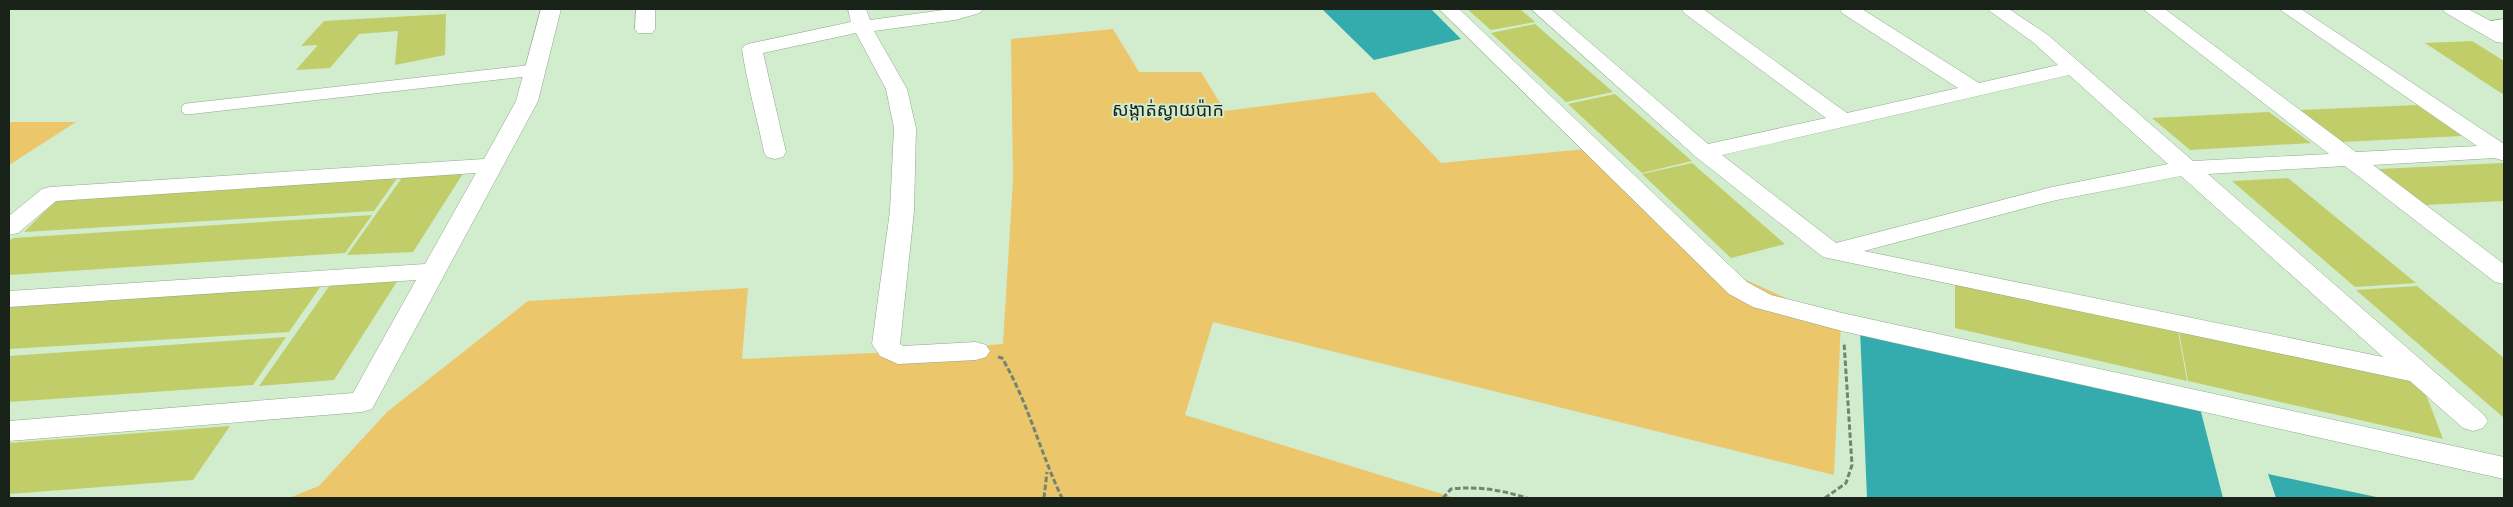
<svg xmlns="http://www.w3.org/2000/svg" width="2513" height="507" viewBox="0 0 2513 507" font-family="'Source Serif 4','Noto Sans Khmer',serif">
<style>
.green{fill:#ebc66b}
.water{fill:#34abad}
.building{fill:#c1cd68}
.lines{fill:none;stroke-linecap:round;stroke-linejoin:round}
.service-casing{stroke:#90a98d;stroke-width:12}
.minor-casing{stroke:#90a98d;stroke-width:1}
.tertiary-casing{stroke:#90a98d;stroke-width:1}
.path{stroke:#738471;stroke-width:3;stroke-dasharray:5.5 2.5;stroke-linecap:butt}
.service{stroke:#fff;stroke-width:11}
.minor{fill:#fff;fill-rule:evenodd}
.tertiary{fill:#fff;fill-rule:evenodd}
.labels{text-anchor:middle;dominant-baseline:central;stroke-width:4;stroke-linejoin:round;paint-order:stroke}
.quarter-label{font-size:18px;fill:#1a2319;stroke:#d2ecce}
</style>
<rect width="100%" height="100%" fill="#d2ecce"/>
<path class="green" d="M1113,29L1139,72H1201L1225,111L1374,92L1441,163L1586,149L1702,260L1841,323L1834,475L1213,322L1185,415L1455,498H289L319,486L387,412L528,301L748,288L742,359L894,352L1003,344L1013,180L1011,39Z
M9,122H76L9,165Z"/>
<path class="water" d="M1322,9H1431L1461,39L1374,60Z
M1860,329L2200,408L2223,498H1867Z
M2268,474L2381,498H2276Z"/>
<path class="building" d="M1467,9H1520L1535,22L1491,30Z
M446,14L445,55L395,65L398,31L359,34L330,68L296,70L318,45L301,46L324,21Z
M1535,24L1613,92L1566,102L1491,33Z
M2472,41L2504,61V95L2425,43Z
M1615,94L1692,161L1642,173L1568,104Z
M2417,105L2462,136L2342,142L2300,110Z
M2269,112L2311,143L2190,150L2152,118Z
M1692,163L1785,244L1731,258L1642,174Z
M2502,163L2504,164V201L2426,205L2379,169Z
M464,172L413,252L347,255L404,175Z
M398,177L374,211L24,232L60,196Z
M2288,178L2416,283L2355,287L2232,181Z
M372,215L345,253L9,275V241L13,238Z
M398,280L334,380L259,386L330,285Z
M1955,282L2178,331L2187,381L1955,328Z
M321,286L289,332L9,349V305Z
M2417,286L2504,358V418L2356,290Z
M2179,331L2422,384L2443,439L2188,381Z
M286,337L253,385L9,402V356Z
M230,426L193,480L9,494V443Z"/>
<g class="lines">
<g class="service-casing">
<path id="service" d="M187,109L535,70"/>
</g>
<g class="minor-casing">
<path id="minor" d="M541,9H561L538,101L372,409L362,412L9,441V421L353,393L416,280L9,307V291L425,264L476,173L56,201L18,233L9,235V216L42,189L50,187L484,159L516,101Z
M636,9H655V29L652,33H638L635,29Z
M848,9H866L870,20L951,9H983L980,13L955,20L874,31L907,89L916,128L914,211L900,344L903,346L976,342L986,345L990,351L986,357L976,360L898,364L880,356L872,344L890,211L894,128L886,89L856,33L763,53L786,152L783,157L775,159L767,157L764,152C757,117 747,84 742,49L745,45L752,43L851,22Z
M1439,9H1459L1747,282L1771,295L1842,313L2504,457V479L1842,331L1753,307L1729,294Z
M1531,9H1551L1708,144L1826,118L1684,13L1682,9H1703L1847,113L1958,88L1842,13L1840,9H1862L1979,83L2058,65L2034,43L1987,9H2009L2048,35L2193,161L2329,154L2143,9H2165L2356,152L2477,146L2279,9H2301L2504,144V161L2495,158L2373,165L2504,264V284L2495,282L2345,166L2208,174L2483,414L2488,421L2483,428L2473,431L2463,428L2410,381L1823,257L1696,157ZM2069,75L2168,164L2052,187L1836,243L1722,155ZM2181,176L2383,357L1864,251L2052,201Z
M2504,19V31L2487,33L2480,31L2477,27L2480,23Z"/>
</g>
<g class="tertiary-casing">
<path id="tertiary" d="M2442,9H2468L2504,28V43L2496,42L2446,13Z"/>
</g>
<path class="path" d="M998,357L1002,358C1028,402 1040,452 1062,498
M1044,498L1047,472
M1443,498L1451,489C1478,486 1501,490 1527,498
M1825,498L1846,483L1852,465L1844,342"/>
<use href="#service" class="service"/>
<use href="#minor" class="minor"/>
<use href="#tertiary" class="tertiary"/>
</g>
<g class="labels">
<g class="quarter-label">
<text x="1168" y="109">សង្កាត់ស្វាយប៉ាក</text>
</g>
</g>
<rect width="2513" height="507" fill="none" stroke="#1a2319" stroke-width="20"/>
</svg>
